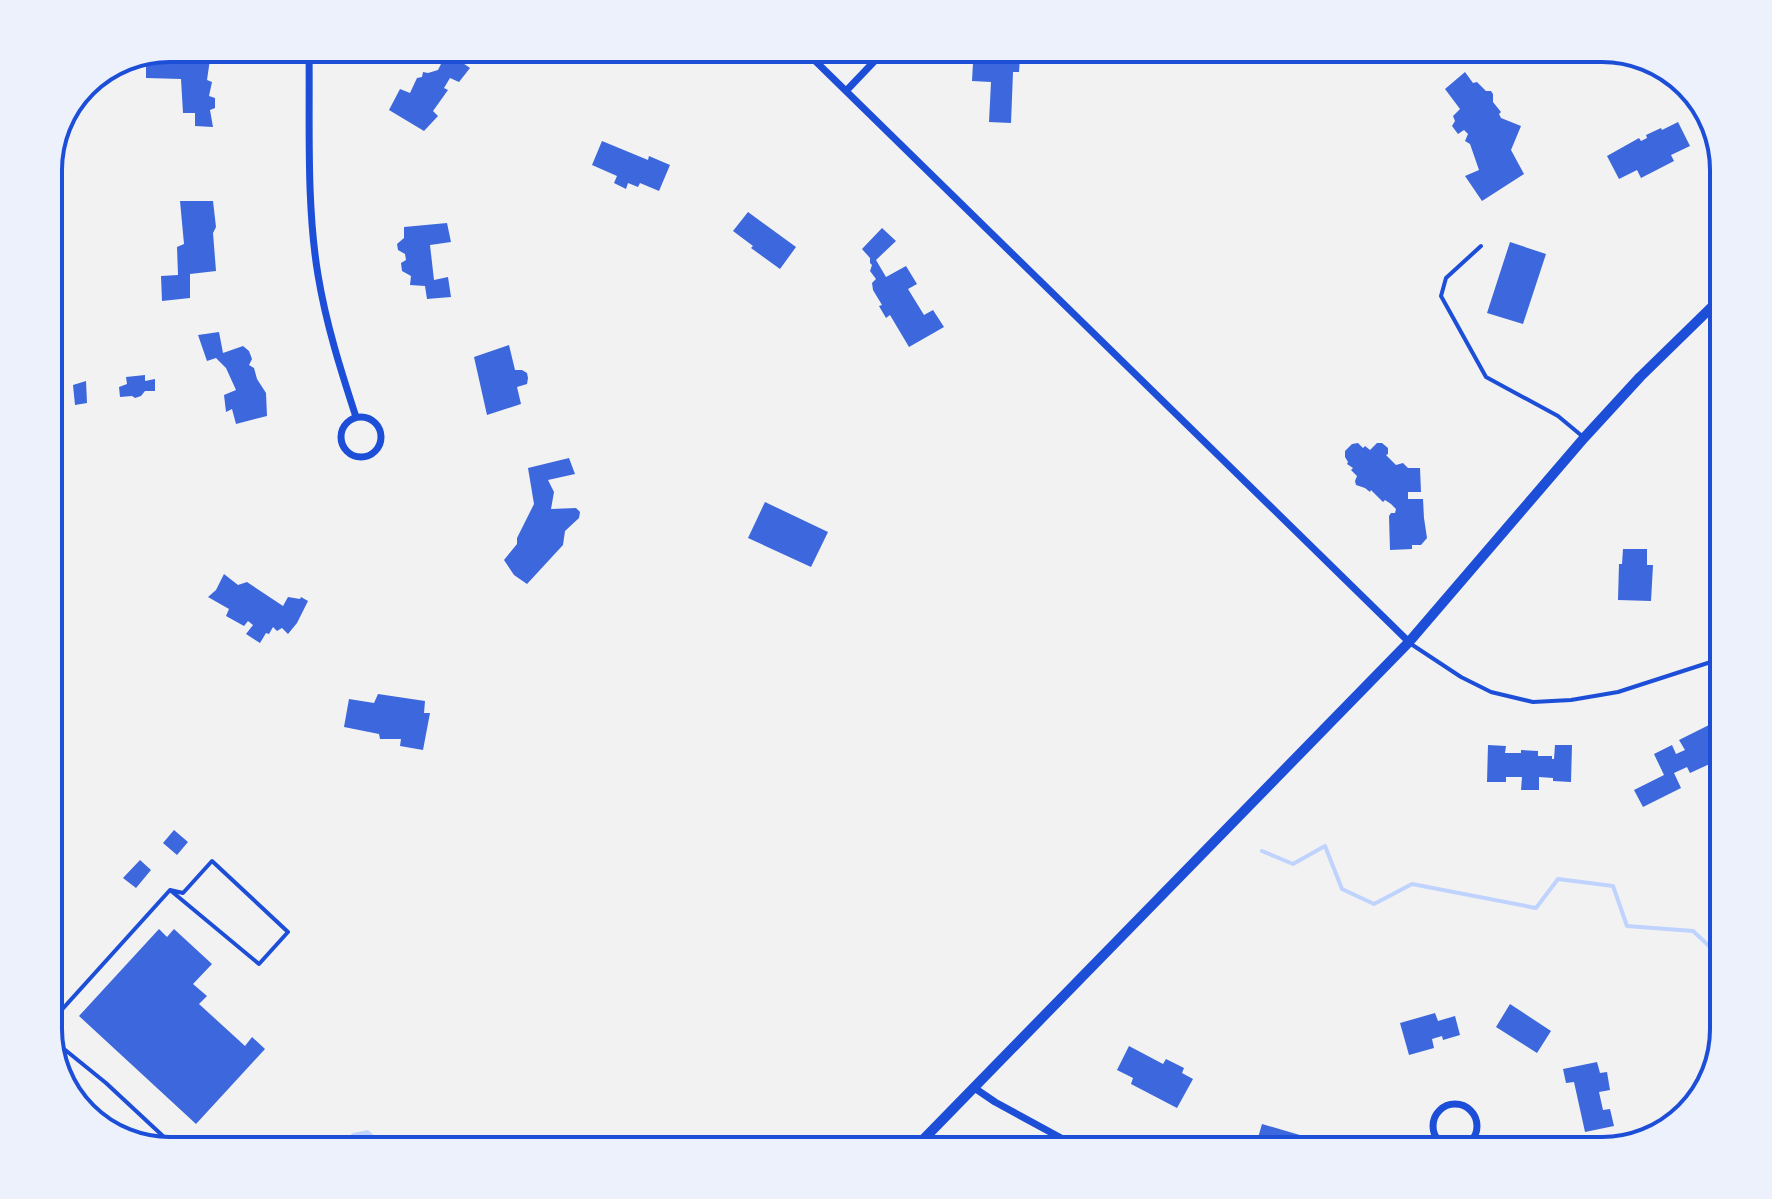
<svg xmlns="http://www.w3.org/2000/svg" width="1772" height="1199" viewBox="0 0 1772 1199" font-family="'PT Sans',sans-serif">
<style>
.water{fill:#bfd3fe}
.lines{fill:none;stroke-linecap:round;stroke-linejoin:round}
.stream{stroke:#bfd3fe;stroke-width:4}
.building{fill:#3d67dc}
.path{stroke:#1d4ed8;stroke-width:3}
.service{stroke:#1d4ed8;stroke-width:4}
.minor{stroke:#1d4ed8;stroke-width:7}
.secondary{stroke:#1d4ed8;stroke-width:10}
.rim{fill:none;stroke:#1d4ed8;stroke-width:4}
</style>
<rect width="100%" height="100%" fill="#f2f2f2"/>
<path class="water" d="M368,1130L379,1140L382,1151H330L353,1133Z"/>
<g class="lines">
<path class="stream" d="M1262,851L1293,864L1325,846L1342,889L1374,904L1412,884L1536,908L1558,879L1613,886L1627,926L1693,931L1720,956L1724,957"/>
</g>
<path class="building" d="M1000,48H1025L1016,58L1020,57L1019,72H1013L1011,123L989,122L991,82L972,81L973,63L1000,64Z
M447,52L470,68L459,82L450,78L444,88L448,90L433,111L438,116L424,131L389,110L400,89L410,93L417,78L422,77L423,72L428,73L438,70Z
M199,54H205L210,59L207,80L212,82L209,96L215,98V108L210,110L213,127L195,126V113H183L181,79L146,78V60L196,57Z
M1465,72L1473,83L1477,82L1486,91H1491L1493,94V102L1501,112L1499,114L1501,118L1521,126L1511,150L1524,174L1482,201L1465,176L1479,170L1470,144L1465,141L1468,134L1464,130L1458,134L1452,126L1455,121L1453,116L1460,109L1445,89Z
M1678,122L1690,146L1671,155L1674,161L1641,178L1637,170L1619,179L1607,156L1639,138L1641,141L1647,138L1646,135L1661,128L1662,130Z
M602,141L648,160L649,156L670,165L659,191L640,183L638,187L628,183L626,189L614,183L617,176L592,165Z
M180,201H213L216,227L213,233L216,271L190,274V298L162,301L161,276L178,275L177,247L184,244Z
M748,212L796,247L780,269L751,248L753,246L733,231Z
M447,223L451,242L430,245L434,280L448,277L451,297L427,299L425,286L410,285L411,276L402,271L401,263L406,260L405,254L398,250L397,244L404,238V227Z
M882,228L896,241L876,260L886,277L906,266L917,284L908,289L924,315L933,310L944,327L909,347L890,315L886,318L879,306L882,305L873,290L872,283L876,279L870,271L872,265L870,263V258L862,249Z
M1510,242L1546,254L1523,324L1487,313Z
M219,332L223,353L243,346L249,351L252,359L249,365L254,368L257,379L266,393L267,416L236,424L232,409L226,412L224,395L236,390L226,368L216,358L207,361L198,335Z
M509,345L515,370H522L527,373L528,378L527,384L517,387L521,404L487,415L474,357Z
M145,375V381L155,379V391H145L141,396L135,398L132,396L120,397L119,387L127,384L126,377Z
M86,381L87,403L75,405L73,385Z
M1358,443L1363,448L1365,446L1370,450L1377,443H1382L1388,448V454L1386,455L1396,465L1403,463L1408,468H1420L1421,492H1408V499H1423L1424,518L1427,538L1421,545H1412V549L1390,550L1389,516L1391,513H1395L1396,509L1391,504L1385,500L1383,502L1371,490L1370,492L1365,488L1356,485L1355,481L1357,476L1351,470L1353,468L1347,464L1348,462L1345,457V451L1352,444Z
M569,458L575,474L548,480L554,492L551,509L576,508L580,512L579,518L565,531L563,545L527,584L514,575L504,560L517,544V538L534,504L528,468Z
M765,502L828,532L811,567L748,538Z
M1623,549H1647V565H1653L1651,601L1618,600L1619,564H1622Z
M224,574L238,585L247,582L283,606L288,597L300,599L301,597L308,601L297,623L288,634L282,628L277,631L273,627L269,634L266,633L260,643L246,634L253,625L248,621L244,626L226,616L229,609L208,597L216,590Z
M378,694L425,701L424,713H430L423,750L400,746L401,739H380L379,734L344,727L349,699L374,703Z
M1721,719L1724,726V747L1711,754L1714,762L1690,773L1687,767L1674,773L1681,788L1643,807L1634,790L1664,775L1654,754L1672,745L1676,754L1685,750L1679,740Z
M1488,745L1506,746L1505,753H1521V750L1538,751V756H1552V759H1554L1555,745H1572L1571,782L1553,781V778L1539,777V790H1521L1522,777H1506V782H1487Z
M174,830L188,842L177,855L163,843Z
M140,860L151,870L136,888L123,878Z
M159,929L167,937L174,929L212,964L193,984L207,996L199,1004L245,1046L252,1037L265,1049L196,1124L79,1016Z
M1510,1004L1551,1031L1537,1053L1496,1027Z
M1435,1013L1438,1021L1455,1016L1460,1035L1443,1040L1442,1036L1432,1039L1434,1048L1409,1055L1400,1023Z
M1129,1046L1163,1064L1166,1059L1184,1068L1182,1073L1193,1079L1177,1108L1131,1084L1133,1078L1117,1070Z
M1597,1062L1600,1073L1607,1072L1610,1090L1599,1092L1603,1110L1610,1109L1614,1126L1585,1132L1574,1082L1566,1083L1563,1069Z
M1262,1124L1327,1143L1325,1151H1267L1255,1148Z"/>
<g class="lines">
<path class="path" d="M106,1132L107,1123"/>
<path class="service" d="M1481,246L1446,278L1441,296L1486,377L1558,416L1582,436
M1411,644L1461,677L1491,692L1533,702L1571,700L1618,692L1717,660H1724
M212,861L288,932L259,964L170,890L183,893Z
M48,1025L170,890
M48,1036L106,1083L179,1151"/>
<path class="minor" d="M309,48C310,122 306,203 318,275C326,324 341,371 356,417
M802,48L1409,642
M846,91L887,48
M341 437a20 20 0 1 1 40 0a20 20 0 1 1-40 0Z
M973,1087L995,1102L1085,1151
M1433 1126a22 22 0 1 1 44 0a22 22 0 1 1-44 0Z"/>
<path class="secondary" d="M912,1151L1409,642L1584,438L1640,377L1724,295"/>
</g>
<path d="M0 0H1772V1199H0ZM170 62H1602A108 108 0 0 1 1710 170V1029A108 108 0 0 1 1602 1137H170A108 108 0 0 1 62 1029V170A108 108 0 0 1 170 62Z" fill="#edf1fc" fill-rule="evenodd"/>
<path class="rim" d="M170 62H1602A108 108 0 0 1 1710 170V1029A108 108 0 0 1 1602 1137H170A108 108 0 0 1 62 1029V170A108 108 0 0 1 170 62Z"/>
</svg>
